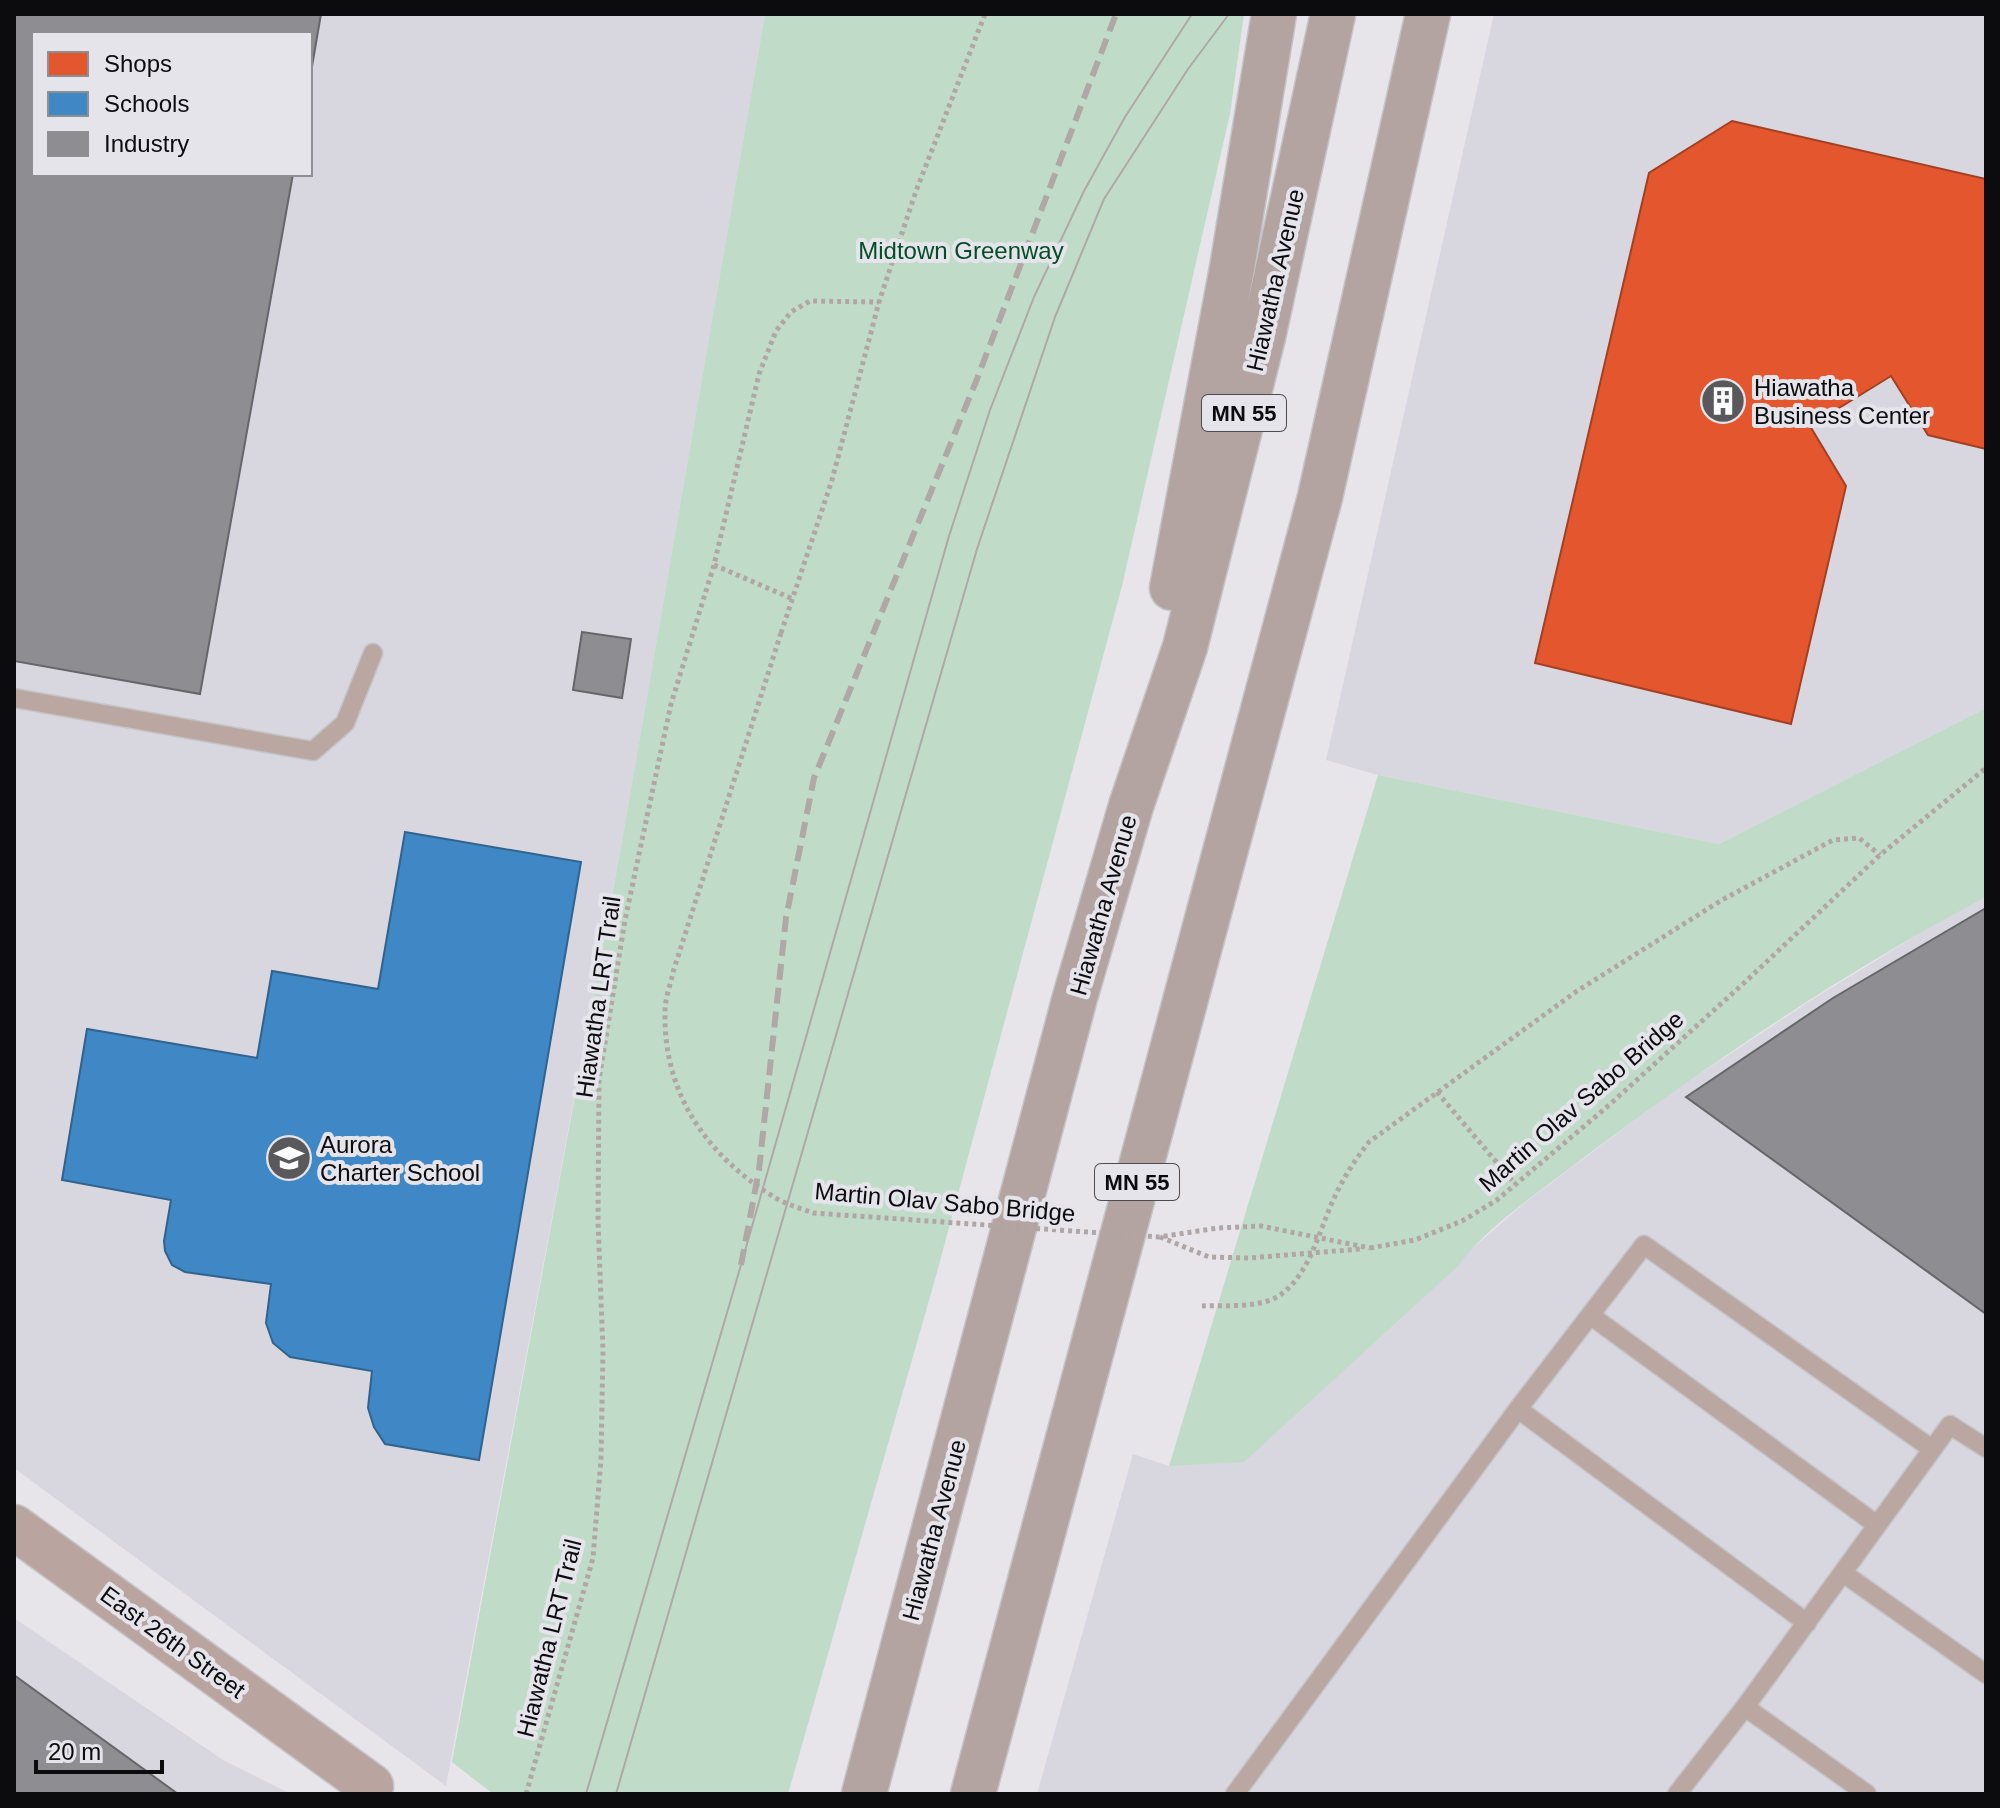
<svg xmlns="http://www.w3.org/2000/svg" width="2000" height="1808" viewBox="0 0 2000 1808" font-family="Arial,sans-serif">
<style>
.built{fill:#d8d6df;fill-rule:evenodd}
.green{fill:#c0dcc9}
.shops{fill:#e4572e;stroke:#a34024;stroke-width:2}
.schools{fill:#3f88c5;stroke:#30638e;stroke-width:2}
.industry{fill:#8d8d92;stroke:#66666a;stroke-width:2}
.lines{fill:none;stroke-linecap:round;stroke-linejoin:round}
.lane-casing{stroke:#c4c3c6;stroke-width:21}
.secondary-casing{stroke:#c4c3c6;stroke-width:47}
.highway-casing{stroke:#c4c3c6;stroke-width:47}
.path{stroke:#b2a6a4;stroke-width:5;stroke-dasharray:4 4;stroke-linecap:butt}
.lane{stroke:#bba7a2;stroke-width:18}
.secondary{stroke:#b9a4a0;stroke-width:44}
.highway{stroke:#b4a4a1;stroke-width:44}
.tram{stroke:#b0a7a7;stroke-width:2}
.rail{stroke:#b0a7a7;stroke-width:6;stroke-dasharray:16 8;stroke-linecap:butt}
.path-bridge{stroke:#b2a6a4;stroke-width:5;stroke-dasharray:4 4;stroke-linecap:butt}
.labels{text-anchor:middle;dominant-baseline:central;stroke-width:8;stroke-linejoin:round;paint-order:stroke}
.shield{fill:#e6e4eb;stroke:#4d4d50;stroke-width:2}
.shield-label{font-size:22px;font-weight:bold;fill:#0c0c0e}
.park-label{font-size:24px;fill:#024e26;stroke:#e6e4eb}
.street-label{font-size:24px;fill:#0c0c0e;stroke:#e6e4eb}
.poi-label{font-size:24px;fill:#0c0c0e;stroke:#e6e4eb;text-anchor:start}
</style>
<rect width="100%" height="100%" fill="#e7e5ea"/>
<path class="built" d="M14,14H765L621,847L446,1786L14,1468ZM34,34H310V174H34Z
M1494,14H1986V708L1719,844L1378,775L1326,760Z
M1986,897V1794H1037L1133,1454L1169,1466L1459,1265L1466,1254L1527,1201L1674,1091L1810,1001L1940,921Z
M14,1618L223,1760L291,1794H14Z"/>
<path class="green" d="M765,14H1244L1230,114L1122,586L936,1276L788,1794H493L452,1762L621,847Z
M1986,708V897C1843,972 1708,1065 1578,1162C1543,1189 1483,1230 1459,1265L1244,1462L1169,1466L1378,775L1719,844Z"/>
<path class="shops" d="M1732,121L1986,179V449L1928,435L1891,376L1810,426L1846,486L1791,724L1535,663L1649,173Z"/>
<path class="schools" d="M405,832L581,862L479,1460L385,1444L374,1427L368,1408L372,1371L290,1357L273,1343L266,1323L271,1284L185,1272L172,1265L165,1251L164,1241L171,1200L62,1180L87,1029L257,1058L272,971L378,989Z"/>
<path class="industry" d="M14,14H321L310,78V34H34V174H293L200,694L14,661Z
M582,632L631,639L622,698L573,690Z
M1986,908V1314L1686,1097L1833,998Z
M14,1675L178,1794H14Z"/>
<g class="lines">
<g class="lane-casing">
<path id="lane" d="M14,698L313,751L345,723L373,653
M1590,1315L1877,1525
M1518,1409L1644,1245L1932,1449
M1843,1573L1986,1674
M1235,1794L1518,1409L1807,1623
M1677,1794L1745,1707
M1867,1794L1745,1707L1950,1425L1986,1448"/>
</g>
<g class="secondary-casing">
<path id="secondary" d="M14,1527L371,1786"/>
</g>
<g class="highway-casing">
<path id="highway" d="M1172,588L1232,268L1274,14
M864,1794L1075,997L1131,806L1185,647L1263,337L1333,14
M973,1794L1320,497L1428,14"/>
</g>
<path class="path" d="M714,565L793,599
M781,633L832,480L879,302L916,191L985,14
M1437,1092L1515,1184
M1370,1248L1415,1240L1462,1221L1497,1200L1608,1106L1744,983L1880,855L1986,768
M1202,1306C1225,1305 1254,1308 1275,1298C1307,1281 1318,1235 1331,1205C1341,1182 1353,1162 1369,1142L1577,991L1722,900L1833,840L1859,838L1880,855
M526,1794L593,1558L601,1459L603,1351L598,1221L599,1080L625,920L671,704L714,565L759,374L776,331L791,312L810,301L879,302"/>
<use href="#lane" class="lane"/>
<use href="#secondary" class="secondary"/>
<use href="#highway" class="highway"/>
<path class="tram" d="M586,1794L741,1265L949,536L990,410L1034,297L1084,191L1125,117L1192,14
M616,1794L977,549L1055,317L1104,199L1188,69L1229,14"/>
<path class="rail" d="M741,1265L759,1170L786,918L814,778L977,379L1116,14"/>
<path class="path-bridge" d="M781,633L674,969C671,983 665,998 665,1011C663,1093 706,1155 774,1197C785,1204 800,1208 813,1213L1159,1237L1218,1228L1261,1226L1370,1248
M1160,1237L1209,1257L1249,1258L1361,1249"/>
</g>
<defs>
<g id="building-disc" transform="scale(2.3)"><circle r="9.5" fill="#59585b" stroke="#e6e4eb"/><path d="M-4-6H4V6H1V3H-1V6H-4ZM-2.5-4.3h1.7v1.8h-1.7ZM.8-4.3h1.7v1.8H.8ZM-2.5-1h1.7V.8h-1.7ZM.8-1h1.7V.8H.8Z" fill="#fff"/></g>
<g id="school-disc" transform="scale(2.3)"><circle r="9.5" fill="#59585b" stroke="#e6e4eb"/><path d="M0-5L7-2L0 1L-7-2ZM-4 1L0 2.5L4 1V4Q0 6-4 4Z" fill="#fff"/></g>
</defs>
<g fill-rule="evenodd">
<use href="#building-disc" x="1723" y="401"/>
<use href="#school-disc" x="289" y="1158"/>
</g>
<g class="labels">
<g class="shield">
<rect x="1202" y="395" width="84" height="36" rx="6"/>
<rect x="1095" y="1164" width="84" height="36" rx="6"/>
</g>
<g class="shield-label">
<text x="1244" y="413">MN 55</text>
<text x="1137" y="1182">MN 55</text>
</g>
<g class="park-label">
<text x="961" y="250">Midtown Greenway</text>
</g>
<g class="street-label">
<text transform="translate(1275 280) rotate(-77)">Hiawatha Avenue</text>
<text transform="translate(1103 905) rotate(-74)">Hiawatha Avenue</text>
<text transform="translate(598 997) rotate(-82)">Hiawatha LRT Trail</text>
<text transform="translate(1581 1101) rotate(-41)">Martin Olav Sabo Bridge</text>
<text transform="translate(945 1202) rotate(5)">Martin Olav Sabo Bridge</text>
<text transform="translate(934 1530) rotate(-75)">Hiawatha Avenue</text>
<text transform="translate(549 1638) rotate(-76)">Hiawatha LRT Trail</text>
<text transform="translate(173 1642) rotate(36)">East 26th Street</text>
</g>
<g class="poi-label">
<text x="1754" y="387">Hiawatha<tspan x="1754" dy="28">Business Center</tspan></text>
<text x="320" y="1144">Aurora<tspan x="320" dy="28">Charter School</tspan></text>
</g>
</g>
<rect width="2000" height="1808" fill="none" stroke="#0c0c0e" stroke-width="32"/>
<rect x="32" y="32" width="280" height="144" fill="#e6e4eb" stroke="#8f8e93" stroke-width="2"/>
<rect x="48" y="52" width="40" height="24" fill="#e4572e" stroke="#8f8e93" stroke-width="2"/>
<text x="104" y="72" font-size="24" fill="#0c0c0e">Shops</text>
<rect x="48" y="92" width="40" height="24" fill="#3f88c5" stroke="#8f8e93" stroke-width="2"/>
<text x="104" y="112" font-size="24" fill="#0c0c0e">Schools</text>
<rect x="48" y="132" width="40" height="24" fill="#8d8d92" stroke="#8f8e93" stroke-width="2"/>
<text x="104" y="152" font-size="24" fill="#0c0c0e">Industry</text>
<path d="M36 1760v12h126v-12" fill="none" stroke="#0c0c0e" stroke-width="4"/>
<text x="48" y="1760" font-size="24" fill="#0c0c0e" stroke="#e6e4eb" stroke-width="6" paint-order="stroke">20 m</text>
</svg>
